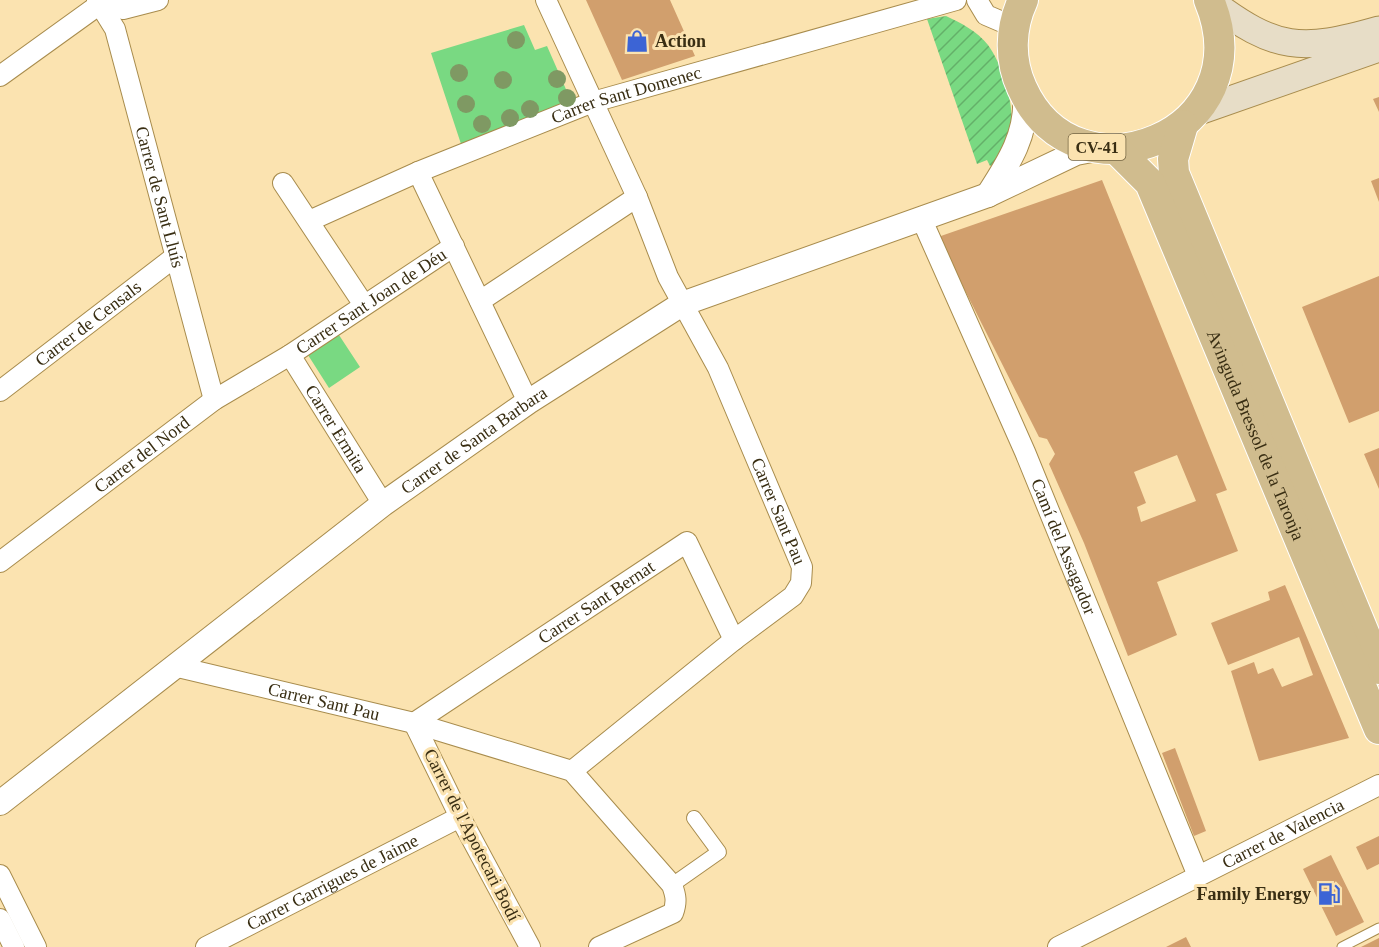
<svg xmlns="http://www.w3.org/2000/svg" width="1379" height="947" viewBox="0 0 1379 947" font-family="'Times New Roman',serif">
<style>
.park{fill:#79d982}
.garden{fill:url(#garden-furrows)}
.building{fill:#d19f6d;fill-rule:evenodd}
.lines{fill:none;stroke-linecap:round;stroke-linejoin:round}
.service-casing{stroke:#a88c4d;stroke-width:11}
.pedestrian-casing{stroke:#a88c4d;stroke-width:16}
.minor-casing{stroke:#a88c4d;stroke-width:22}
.tertiary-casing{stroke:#a88c4d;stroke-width:26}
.secondary-casing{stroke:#a88c4d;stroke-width:29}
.primary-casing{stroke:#fff;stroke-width:32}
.service{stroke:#fff;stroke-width:9}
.pedestrian{stroke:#fff;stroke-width:14}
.minor{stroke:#fff;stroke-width:20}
.tertiary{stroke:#fff;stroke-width:24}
.secondary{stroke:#e7ddc7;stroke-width:27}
.primary{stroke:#d0bc8e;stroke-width:30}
.tree{fill:#7f9963}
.labels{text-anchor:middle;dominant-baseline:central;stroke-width:6;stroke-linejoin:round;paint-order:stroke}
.shield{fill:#fbe3b0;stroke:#736442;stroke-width:1.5}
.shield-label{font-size:16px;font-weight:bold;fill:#392e13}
.poi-label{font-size:18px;font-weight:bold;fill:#392e13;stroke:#fbe3b0;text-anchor:start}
.street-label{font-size:18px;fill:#392e13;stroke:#fbe3b0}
</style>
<defs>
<pattern id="garden-furrows" width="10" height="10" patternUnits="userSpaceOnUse" patternTransform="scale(1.5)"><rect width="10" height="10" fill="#79d982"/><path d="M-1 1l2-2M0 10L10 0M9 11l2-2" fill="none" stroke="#64b069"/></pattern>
</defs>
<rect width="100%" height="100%" fill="#fbe3b0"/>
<path class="park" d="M524,25L535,50L547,46L572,103L461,144L431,53Z
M337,332L360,367L329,388L308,355L310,349Z"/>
<path class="garden" d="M946,16C961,23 977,31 988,45C1008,72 1029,148 990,166L987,160L977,164L927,19Z"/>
<path class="building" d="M586,0H670L695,56L622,80Z
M1379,97V112L1373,99Z
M1379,178V202L1371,181Z
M1102,180L1227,490L1216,494L1238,551L1157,582L1177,635L1128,656L1084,543L1049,464L1055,454L1047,439L1039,437L938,237ZM1177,455L1196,501L1141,522L1137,507L1146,503L1134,472Z
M1379,276V411L1349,423L1302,307Z
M1379,448V489L1364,454Z
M1285,585L1349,738L1259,761L1231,671L1254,662L1258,674L1273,668L1282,687L1313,675L1299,637L1228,665L1211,623L1270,600L1268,592Z
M1175,748L1206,831L1194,836L1162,753Z
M1379,836V864L1367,870L1356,847Z
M1331,855L1364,922L1336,936L1303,869Z
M1186,937L1191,947H1166Z
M1379,938V947H1361Z"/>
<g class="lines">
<g class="service-casing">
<path id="service" d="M1342,947L1379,928"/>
</g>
<g class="pedestrian-casing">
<path id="pedestrian" d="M672,885L719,852L694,818"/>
</g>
<g class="minor-casing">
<g id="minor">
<path id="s1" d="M97,0L115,29L214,400"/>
<path id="s2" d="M546,0L637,197L668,277L718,368L802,567L801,583L793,596L734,640L572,771"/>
<path d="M977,0L986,15L1014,27"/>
<path d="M100,4L123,9L158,0"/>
<path d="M0,76L100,4L101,0"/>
<path d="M418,172L528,402"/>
<path d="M283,183L364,305"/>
<path id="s3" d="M922,220L1025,452L1198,876"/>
<path id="s4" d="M309,221L418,172L593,102L956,0"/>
<path d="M480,301L637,197"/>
<path id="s5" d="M290,355L383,504"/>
<path id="s6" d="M0,391L176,256"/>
<path id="s7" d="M0,562L214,400L290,355L454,246"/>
<path id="s8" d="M178,667L414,723L572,771L672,885C676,896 677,902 673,913L599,947"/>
<path d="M0,875L36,947"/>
<path d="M0,919L14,947"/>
<path id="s9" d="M206,947L460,817"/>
<path id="s10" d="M530,947L460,817L414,723L687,542L734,640"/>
<path id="s11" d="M1058,947L1379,785"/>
</g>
</g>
<g class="tertiary-casing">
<g id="tertiary">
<path d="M988,195C1008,164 1028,134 1025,95"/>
<path id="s12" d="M0,803L383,504L528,402L682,304L988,195L1076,153L1102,148"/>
</g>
</g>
<g class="secondary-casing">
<path id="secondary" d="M1210,1C1276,51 1301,52 1379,30
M1196,112L1379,48"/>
</g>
<g class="primary-casing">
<g id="primary">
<path d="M1023,0C1010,28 1009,60 1022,88C1076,209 1265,134 1209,0"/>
<path d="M1183,125L1173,159L1174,173L1379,669"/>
<path id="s13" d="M1117,150L1150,183L1379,729"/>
</g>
</g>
<use href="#service" class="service"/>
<use href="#pedestrian" class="pedestrian"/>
<use href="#minor" class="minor"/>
<use href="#tertiary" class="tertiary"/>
<use href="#secondary" class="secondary"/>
<use href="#primary" class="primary"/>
</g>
<g class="tree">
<circle cx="516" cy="40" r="9"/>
<circle cx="459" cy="73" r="9"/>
<circle cx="557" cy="79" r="9"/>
<circle cx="503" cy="80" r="9"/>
<circle cx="567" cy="98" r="9"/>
<circle cx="466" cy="104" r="9"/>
<circle cx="530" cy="109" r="9"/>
<circle cx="510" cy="118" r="9"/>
<circle cx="482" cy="124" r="9"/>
</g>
<defs>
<g id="shop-bare" transform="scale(1.8)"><path d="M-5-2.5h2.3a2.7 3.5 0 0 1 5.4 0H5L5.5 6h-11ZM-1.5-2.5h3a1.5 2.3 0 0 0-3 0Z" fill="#3c64d5" stroke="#fbe3b0" stroke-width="2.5" paint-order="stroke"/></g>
<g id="fuel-bare" transform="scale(1.8)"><path d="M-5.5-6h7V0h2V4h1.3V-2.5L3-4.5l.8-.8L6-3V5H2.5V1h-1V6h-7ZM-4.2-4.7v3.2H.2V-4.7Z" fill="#3c64d5" stroke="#fbe3b0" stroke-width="2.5" paint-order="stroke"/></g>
</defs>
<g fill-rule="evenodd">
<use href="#shop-bare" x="637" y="41"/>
<use href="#fuel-bare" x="1329" y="894"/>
</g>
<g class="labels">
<rect class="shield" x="1068.5" y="134" width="57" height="26" rx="4.5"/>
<g class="shield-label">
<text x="1097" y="147">CV-41</text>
</g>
<g class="poi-label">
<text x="655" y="41">Action</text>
<text x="1311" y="894" text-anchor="end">Family Energy</text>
</g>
<g class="street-label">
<text stroke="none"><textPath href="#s4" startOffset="342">Carrer Sant Domenec</textPath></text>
<text stroke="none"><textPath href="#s1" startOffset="208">Carrer de Sant Lluís</textPath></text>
<text stroke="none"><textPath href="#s7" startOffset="454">Carrer Sant Joan de Déu</textPath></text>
<text stroke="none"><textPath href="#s6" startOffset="111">Carrer de Censals</textPath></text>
<text stroke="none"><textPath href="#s5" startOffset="87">Carrer Ermita</textPath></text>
<text stroke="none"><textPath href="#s13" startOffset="320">Avinguda Bressol de la Taronja</textPath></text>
<text stroke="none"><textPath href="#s12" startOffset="597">Carrer de Santa Barbara</textPath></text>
<text stroke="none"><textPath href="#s7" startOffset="178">Carrer del Nord</textPath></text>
<text stroke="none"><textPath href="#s2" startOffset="562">Carrer Sant Pau</textPath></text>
<text stroke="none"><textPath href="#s3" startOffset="356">Camí del Assagador</textPath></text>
<text stroke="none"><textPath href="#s10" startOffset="471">Carrer Sant Bernat</textPath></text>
<text stroke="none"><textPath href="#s8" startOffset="150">Carrer Sant Pau</textPath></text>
<text stroke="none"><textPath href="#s11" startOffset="252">Carrer de Valencia</textPath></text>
<text transform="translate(472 835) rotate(63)">Carrer de l'Apotecari Bodí</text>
<text stroke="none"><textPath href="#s9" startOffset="142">Carrer Garrigues de Jaime</textPath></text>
</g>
</g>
</svg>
